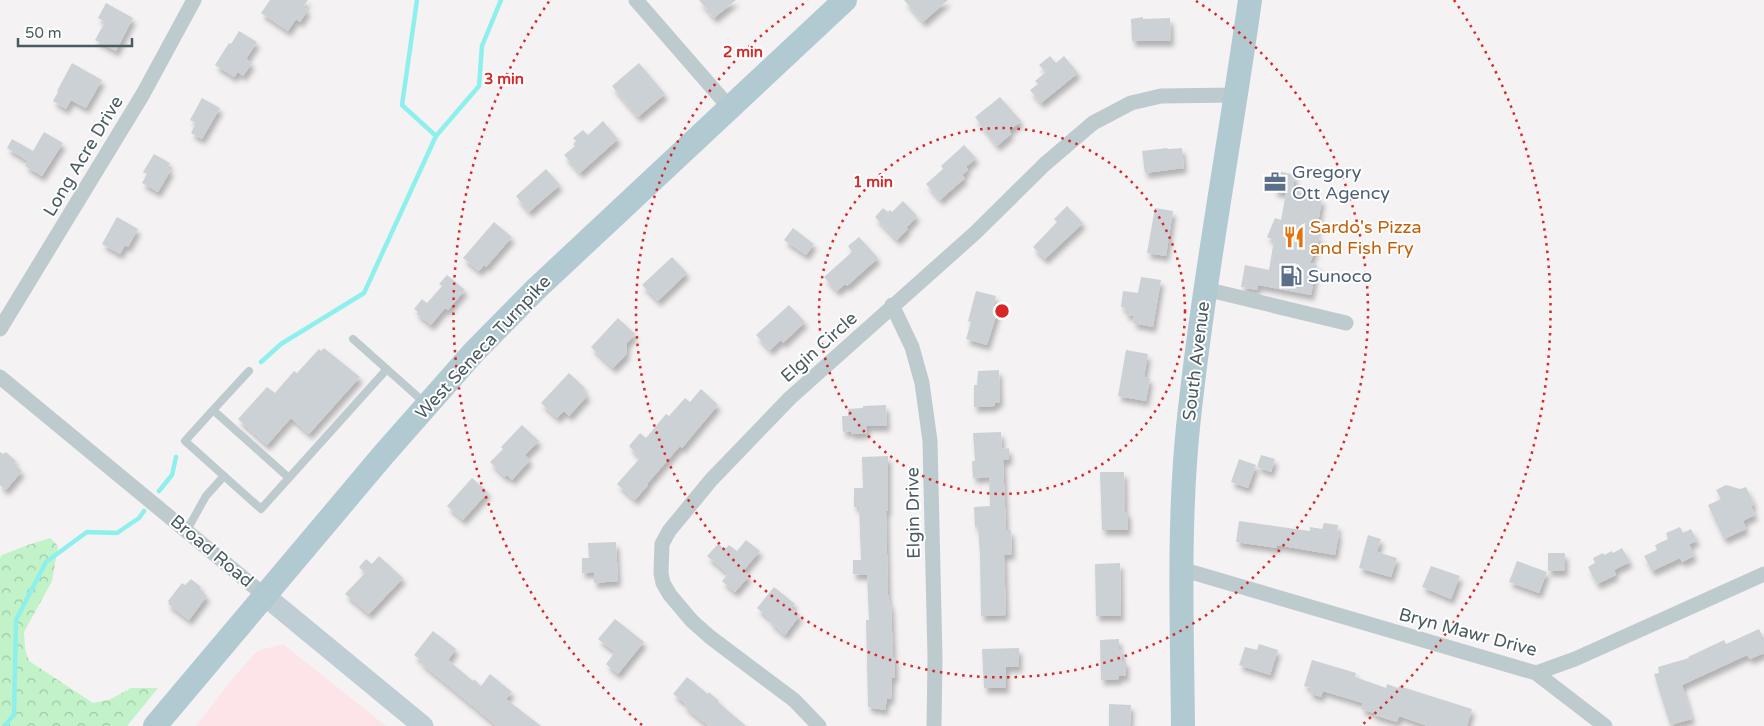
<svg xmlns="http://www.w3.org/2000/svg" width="1764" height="726" viewBox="0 0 1764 726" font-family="'Varela Round',sans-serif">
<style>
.medical{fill:#fce4e8}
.forest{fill:url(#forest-crowns)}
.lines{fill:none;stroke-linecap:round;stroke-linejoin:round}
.stream{stroke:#8df0ed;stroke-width:4.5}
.building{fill:#ccd1d5;filter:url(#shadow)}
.lane{stroke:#bdcbcf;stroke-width:8}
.street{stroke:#bdcbcf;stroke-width:15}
.secondary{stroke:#beced4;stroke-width:21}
.primary{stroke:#b1c9d1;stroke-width:24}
.ring{fill:none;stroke:#d62828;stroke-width:2.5;stroke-dasharray:2.5 5}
.labels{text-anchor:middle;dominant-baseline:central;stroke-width:4;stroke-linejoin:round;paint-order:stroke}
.street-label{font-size:18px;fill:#495b61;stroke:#fff}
.service-label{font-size:18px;fill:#4e5e75;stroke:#fff;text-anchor:start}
.food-label{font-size:18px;fill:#c56008;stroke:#fff;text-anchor:start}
.centre{fill:#d62828;stroke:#fff;stroke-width:2.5}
.ring-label{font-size:15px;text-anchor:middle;font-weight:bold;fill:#d62828;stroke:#fff;stroke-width:4;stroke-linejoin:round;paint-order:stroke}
</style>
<defs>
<pattern id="forest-crowns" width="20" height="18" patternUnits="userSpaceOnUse" patternTransform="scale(1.25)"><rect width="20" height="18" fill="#c1f2c8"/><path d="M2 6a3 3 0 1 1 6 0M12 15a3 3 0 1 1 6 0" fill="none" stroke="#9fc7a6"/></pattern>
<filter id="shadow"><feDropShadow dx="3" dy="5.5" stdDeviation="2.5" flood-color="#0004"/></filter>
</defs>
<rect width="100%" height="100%" fill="#f4f2f3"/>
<path class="medical" d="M283,644L386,726H196L233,678L257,651Z"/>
<path class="forest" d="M50,538L58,546L52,581L24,632L25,649L29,661L93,703L109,700L131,688H158L127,726H0V558L2,555L28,545Z"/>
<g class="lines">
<path class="stream" d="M417,0L402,105L436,136
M261,362L281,344L364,293L436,136L479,86L482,46L501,0
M159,491L172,475L176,457
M5,726L14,714L16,620L46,562L87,532L117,533L139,518L144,511"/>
</g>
<path class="building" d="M270,0H308L303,7L308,10L300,22L296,19L288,31L261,13Z
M699,0H736L714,18Z
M904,0H948L923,22Z
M106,3L133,18L116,51L95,40L105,22L98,18Z
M1143,17V19L1170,18L1171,41H1132L1131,19Z
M239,31L257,42L246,59L252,63L243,76L238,72L234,77L215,65L229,43L231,44Z
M1050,56L1056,63L1064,56L1078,73L1041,103L1030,90L1038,84L1035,81L1046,72L1039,65Z
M72,63L102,80L86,108L71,100L66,109L53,101L58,92L57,91Z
M639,63L665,94L638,117L612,86Z
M1000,97L1021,121L1009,131L1011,134L997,146L975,117Z
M202,98L220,108L202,139L191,133L196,123L190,120Z
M603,121L618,139L580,173L564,155L575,146L573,144L576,141L573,138L583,130L588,135Z
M44,132L63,143L42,176L25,166L28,161L7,148L12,139L33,151Z
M964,145L976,158L966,167L968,170L962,175L965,178L940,200L926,184L943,169L941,166Z
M1167,148L1168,149L1182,148L1184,168L1145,173L1142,151Z
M154,154L170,163L167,168L171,170L158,192L142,183L147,174L143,172Z
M546,169L560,185L529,212L516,196Z
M1278,171L1295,175L1293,187L1299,188L1297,194L1322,199L1316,235L1320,237L1310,263L1317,265L1311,295L1258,285L1257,290L1241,287L1245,265L1269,270L1274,240L1267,237L1275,218L1281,220L1286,193L1274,191Z
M903,201L917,216L906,228L908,229L897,240L875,217L883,208L888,212L890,210L892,212Z
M1067,206L1083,223L1045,259L1033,247L1057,222L1054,219Z
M1155,208L1173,211L1166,256L1147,253Z
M117,217L138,229L128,247L125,245L120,254L102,244Z
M494,222L512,237L486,267L484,265L479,271L463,258Z
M793,228L814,244L806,255L784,240Z
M859,237L878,258L847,286L845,284L837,291L824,277L852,252L848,246Z
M672,257L687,273L658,301L642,285Z
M447,275L465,290L448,310L445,308L431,325L417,314L418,312L414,309L422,299L427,303L442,286L439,284Z
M1141,277L1161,280L1153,327L1133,323L1134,316L1125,314L1126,308L1121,307L1123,291L1138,293Z
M976,291L996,296L993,308L998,310L987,345L966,339L971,322L968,321Z
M789,305L805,322L783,343L781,340L770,350L756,335Z
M618,318L635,334L627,343L626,355L613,368L591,347Z
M324,348L360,377L309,434L291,418L267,445L238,419L267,387L275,393L294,371L297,373L319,349L321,351Z
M1126,350L1148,354L1144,377L1150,378L1146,401L1118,396Z
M999,370L1000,402L995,403V406L974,407V385H977L978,371Z
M569,373L585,388L583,390L588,395L569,416L564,411L557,418L541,403Z
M701,389L718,405L682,448L680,446L647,484L648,485L635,500L617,484L640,458L629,446L640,433L646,438L666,414L669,416L685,398L690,402Z
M886,405L887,426H866L867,433L851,434V431L843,432L842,416H848V409L863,408V406Z
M522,425L539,441L525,455L530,460L512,480L507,475L505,477L490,462L503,449L501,447Z
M1001,432L1002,449L1009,448V460H1003L1006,530H1011L1012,554L1004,555L1006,615L981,616L980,556L978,527H975L974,507L990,506L989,477L973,478L972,461H975L973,433Z
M0,452L3,454L6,452L16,461L14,464L22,471L6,490L0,485Z
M1261,455L1275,459L1271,472L1257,467Z
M888,456V511H886L888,595L890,605H891L893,657H895V677L892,678L891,699H887L885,710L868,707L866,620H869L867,575L853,574V560H861L859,507H854V488H863L862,457Z
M1239,459L1256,465L1248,488L1231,482Z
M1100,472H1124L1125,512H1128V530H1102Z
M472,478L488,492L463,520L447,506Z
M1726,485L1740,489L1746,487L1754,504L1751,506L1755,515L1743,521L1746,529L1724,539L1708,505L1721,499L1716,490Z
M1239,521L1310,531V527L1322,529L1324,523L1338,525L1337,533H1339L1335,555L1277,545V548L1236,542Z
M1680,527L1683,533L1691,529L1697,541L1689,544L1694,556L1682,562L1680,558L1652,571L1644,556L1657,550L1655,545L1668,539L1666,533Z
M1368,535L1381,539L1377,552L1397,558L1391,577L1359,568Z
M746,540L760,551L743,571L749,576L735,592L722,581L728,574L707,556L718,544L725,549L729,545L737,551Z
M616,542L618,581L594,583V572L582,573V558H589L588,543Z
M1622,548L1630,562L1614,570L1616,575L1597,584L1588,567L1595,563L1593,558L1603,553L1604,555L1612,551L1613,553Z
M1548,553H1565V571H1548Z
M379,556L403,578L369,614L345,594L365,573L359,567L366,559L372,564Z
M1517,561L1547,572L1539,593L1509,582Z
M1120,563L1121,616H1096L1095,564Z
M1431,566L1460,576L1451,599L1422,587Z
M191,579L201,587L200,589L207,596L189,620L168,604L169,603L168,601L182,583L185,585Z
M774,587L795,604L791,608L800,615L785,635L770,622L771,620L757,608Z
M615,619L644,642L618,674L606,664L615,652L598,639Z
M1759,629L1764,639V653L1750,659L1747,655L1682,685L1692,719L1670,725L1654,674L1659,673L1658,667L1689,658L1688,657L1724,640L1726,644Z
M433,631L456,649L448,660L473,681L474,679L481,686L490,674L512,692L506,699L541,726H497L421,663L422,661L414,655Z
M1119,639V649H1121L1122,661H1126V676H1119V679L1101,680L1100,640Z
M1259,644L1278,650L1270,675L1239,665L1245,647L1257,650Z
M1019,648V667H1006V688H984L982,649Z
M1312,660L1356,673L1355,677L1386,688L1387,684L1398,688L1399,686L1472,709L1467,726H1428L1399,716L1397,722L1374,715V713L1361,709L1363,703L1323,691L1321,697L1309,693L1311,688L1304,686Z
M687,677L708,694L709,692L719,701L718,702L746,726H709L701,720L684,706L686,704L673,694Z
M1109,704L1131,705L1130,726H1109Z"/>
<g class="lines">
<path class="lane" d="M353,339L426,404
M249,371L213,410L289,478
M213,410L185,441L261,509L387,369
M187,530L206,496L224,476"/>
<path class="street" d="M636,0L729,107
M1205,289L1346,323
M892,305L912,347L922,383L930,441L935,658L934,726
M0,329L143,94L194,0
M0,377L264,595
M1181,569L1536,673L1575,659L1764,574
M1536,673L1605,726
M819,726L794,700L710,637L692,621L670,595L663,583L661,573L662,544L669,531L711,480L790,398L975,233L1045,164L1093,123L1131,103L1161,96L1237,95"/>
<path class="secondary" d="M264,595L423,726"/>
<path class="primary" d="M155,726L384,454L473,353L536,289L845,0
M1183,726C1182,627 1178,526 1188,427C1203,284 1230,142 1250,0"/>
</g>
<g class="ring">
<circle cx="1002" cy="311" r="183"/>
<path d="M1196 1A366 366 0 1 1 808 1"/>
<path d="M642 725A549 549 0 0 1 550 0M1454 0A549 549 0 0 1 1362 725"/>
</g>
<defs>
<g id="office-bare" transform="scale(1.725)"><path d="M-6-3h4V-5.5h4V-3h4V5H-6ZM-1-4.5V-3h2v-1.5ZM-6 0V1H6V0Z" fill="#5c6f8a" stroke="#fff" stroke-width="2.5" paint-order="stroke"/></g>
<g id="restaurant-bare" transform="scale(1.725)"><path d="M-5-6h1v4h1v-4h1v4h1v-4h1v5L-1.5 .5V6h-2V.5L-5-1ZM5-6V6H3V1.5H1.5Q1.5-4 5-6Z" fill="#e8710a" stroke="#fff" stroke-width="2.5" paint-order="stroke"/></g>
<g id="fuel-bare" transform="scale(1.725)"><path d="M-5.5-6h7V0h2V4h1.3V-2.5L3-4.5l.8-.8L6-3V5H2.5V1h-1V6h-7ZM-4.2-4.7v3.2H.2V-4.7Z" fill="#5c6f8a" stroke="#fff" stroke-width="2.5" paint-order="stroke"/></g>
</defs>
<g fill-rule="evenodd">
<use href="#office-bare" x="1275" y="182"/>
<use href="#restaurant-bare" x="1294" y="237"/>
<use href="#fuel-bare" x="1291" y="276"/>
</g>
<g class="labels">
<g class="street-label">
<text transform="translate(83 156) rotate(-59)">Long Acre Drive</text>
<text transform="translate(483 347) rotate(-47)">West Seneca Turnpike</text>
<text transform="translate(819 347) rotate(-42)">Elgin Circle</text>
<text transform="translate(1196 361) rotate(-83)">South Avenue</text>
<text transform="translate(913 513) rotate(-91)">Elgin Drive</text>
<text transform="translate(212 551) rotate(40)">Broad Road</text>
<text transform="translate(1468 632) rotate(15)">Bryn Mawr Drive</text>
</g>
<g class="service-label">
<text x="1292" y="172">Gregory<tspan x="1292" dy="21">Ott Agency</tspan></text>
<text x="1308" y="276">Sunoco</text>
</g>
<g class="food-label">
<text x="1310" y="227">Sardo's Pizza<tspan x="1310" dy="21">and Fish Fry</tspan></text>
</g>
</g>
<circle cx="1002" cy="311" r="8" class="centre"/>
<g class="ring-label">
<text x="743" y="57">2 min</text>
<text x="504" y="84">3 min</text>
<text x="873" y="187">1 min</text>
</g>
<path d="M18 38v8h114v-8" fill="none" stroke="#495b61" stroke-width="2.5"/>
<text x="25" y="38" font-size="15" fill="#495b61" stroke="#ffffff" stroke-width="4" paint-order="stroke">50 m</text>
</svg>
